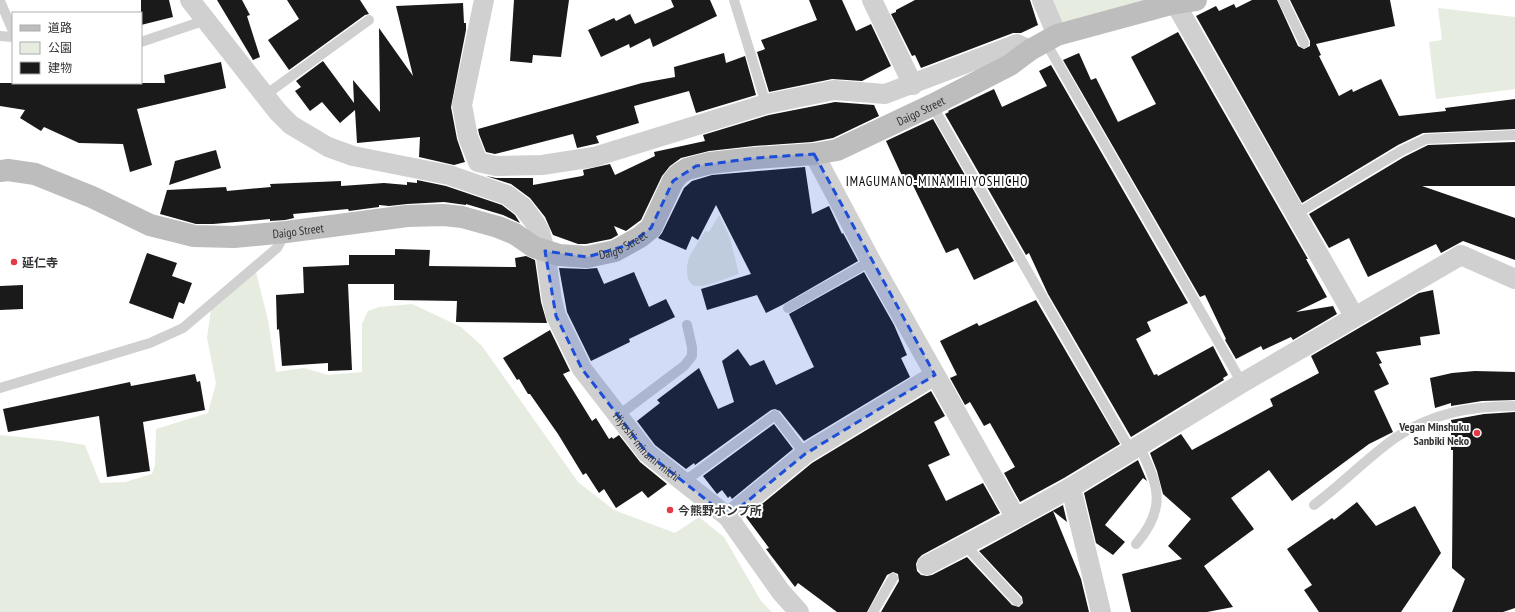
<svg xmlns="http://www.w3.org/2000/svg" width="1515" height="612" viewBox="0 0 1515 612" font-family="'PT Sans Narrow','Noto Sans JP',sans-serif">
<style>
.green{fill:#e6ecdf}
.building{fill:#1a1a1a}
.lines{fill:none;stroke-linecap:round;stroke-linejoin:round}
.service{stroke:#d0d0d0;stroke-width:10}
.minor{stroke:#d0d0d0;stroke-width:20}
.secondary{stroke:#bdbdbd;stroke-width:22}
.marked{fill:#1d4ed8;fill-opacity:0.2;stroke:#1d4ed8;stroke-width:3;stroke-dasharray:8 5;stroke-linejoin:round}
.poi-dot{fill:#e63946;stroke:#fff;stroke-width:1.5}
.labels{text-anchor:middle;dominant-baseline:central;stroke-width:4;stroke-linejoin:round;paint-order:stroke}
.street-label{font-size:12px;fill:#333;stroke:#fff}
.poi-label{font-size:12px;font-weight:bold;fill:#333;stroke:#fff;text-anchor:start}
.neighbourhood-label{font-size:13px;letter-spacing:1px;fill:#000;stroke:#fff}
</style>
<rect width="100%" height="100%" fill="#fff"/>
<path class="green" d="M1050,0H1149L1060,23Z
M1438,8L1515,17V89L1436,99L1429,42L1442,40Z
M719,215L730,238L739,274C726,278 711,286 697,286C685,286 686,266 689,258C693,249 700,240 705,231L709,232Z
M256,272L268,320L276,372L304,368L328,375L362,372V324L368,311L379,307L412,304L461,327L482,346L578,482L614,510L675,533L699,517L724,537L761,601L772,612H0V435L60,441L85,445L100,483L125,482L152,474L155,465L156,429L208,413L216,383L207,338L211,309L233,287Z"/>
<path class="building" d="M141,0H169L173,17L141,25Z
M217,0H242L250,15L247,16L260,57L253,60Z
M287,0H360L369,14L365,15L289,70L268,40L299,19Z
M514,0H569L561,57L533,55L532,63L510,61Z
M671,0H710L717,16L653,47L650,38L630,48L629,44L601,57L588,30L614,18L616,21L630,14L635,24L674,7Z
M809,0H842L856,31L871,24L891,66L862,81L832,79L769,92L757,52L765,49L761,40L817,20Z
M915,0H1030L1038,25L1021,33H1013L921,68L915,55L912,56L891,14L896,12V10Z
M1252,0H1277L1298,46L1304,49L1310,46V41L1290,0H1390L1395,26L1316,44L1321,55L1319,56L1339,96L1352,89L1353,92L1381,79L1399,116L1446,111L1445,108L1515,99V129L1423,133L1398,145L1302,203L1196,16L1216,6L1219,11L1234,4L1236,8Z
M463,3L464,23H466V30L451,107L457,139L465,162L454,165L419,157L420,137L357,143L355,110L340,123L322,102L310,111L295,91L301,87L296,81L323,61L354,103L353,80L380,112L379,28L413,76L396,6Z
M1178,32L1308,259H1306L1327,297L1296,312L1333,306L1337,314L1293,340L1291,337L1263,350L1261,346L1236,359L1225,340L1226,339L1205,295L1200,297L1063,60L1079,53L1091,80L1096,78L1118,122L1156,104L1131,57Z
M724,53L726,63L745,56L756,95L696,113L689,91L634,106L639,123L596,136L599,143L577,148L573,134L495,154L486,152L479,134L478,129L642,83L675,77L674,67Z
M221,62L226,88L137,109L152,165L130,172L123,144L79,143L44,127L41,131L20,118L25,110L0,106V83H165L164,75Z
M1051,65L1188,303L1147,322L1151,331L1136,339L1154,375L1157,374L1158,376L1213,346L1228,375L1223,378L1224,380L1131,437L1048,294L1029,253L1026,255L945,114L949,112L948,111L994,89L1002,107L1047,86L1039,71Z
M835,102L874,105L879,116L833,138L812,142L754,146L709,151L681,158L670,166L662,176L641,220L626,231L614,226L618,235L611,239L586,244H578L553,235L545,217L530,198L511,184L486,176L496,178H533V185L582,176L584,175L583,170L610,164L615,175L655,156L654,152L705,141L703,135L769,115Z
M933,119L1014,261L974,280L958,248L946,253L908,175L903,178L886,141Z
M1515,142V186H1422L1515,218V260L1463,241L1441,253L1436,244L1368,277L1349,238L1329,248L1309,214L1404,157L1428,145Z
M216,150L221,168L169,185L175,161Z
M805,167L812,214L829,206L842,234L843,233L858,261L782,305L766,313L757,295L707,310L701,289L751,274L716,205L698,240L692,236L686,250L658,238L662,233L684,188L692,181L712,175Z
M417,180L446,186L502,205L515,215L520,223L503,215L466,204V205L444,202L407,204L389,206L379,205V207L349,211L348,209L293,214L294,218L285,220L270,221V219L213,224H196L160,214L167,190L226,187L227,191L271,187L270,184L341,181V186L384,183L407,185V182L417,183Z
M395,249L430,250L429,266L516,267L515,258L526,256L535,260L541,302L547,323L456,322L457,301L394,300V284H348L352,370L328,371V363L282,366L279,329L277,330L276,295L304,293L303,267L349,265V255H395Z
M147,253L177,263L172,276L192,283L184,304L179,302L173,319L129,303Z
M559,268L586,269L597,268L604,284L634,272L649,307L666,299L675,317L629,339L630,342L591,361L567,312Z
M864,272L894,325L907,355L901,358L910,377L804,441L780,411L775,409L771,410L695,465L694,463L686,469L655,445L637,421L660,403L657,400L699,368L718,409L734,402L722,361L738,349L750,366L764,360L776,385L814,367L789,314Z
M23,285V309L0,310V286Z
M1433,290L1440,334L1420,337L1421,345L1376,352L1382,363L1379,364L1389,384L1374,391L1393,432L1369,444L1292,501L1269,470L1231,498L1254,529L1204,566L1233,607L1207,612H1131L1122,574L1182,559L1168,546L1191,519L1163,494L1157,471L1150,453L1181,434L1192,450L1273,406L1270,399L1319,373L1311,356L1419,293Z
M1036,300L1120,444L1064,478L1020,502L1004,473L1015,467L990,423L984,426L970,402L965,405L950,378L957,375L940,341L977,323L979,326Z
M550,330L570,371L563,374L592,421L596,418L609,439L612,437L613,439L619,435L640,462L667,484L648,498L642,491L616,508L604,489L599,493L586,473L583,475L558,434L530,394H528L519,379L517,380L503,358Z
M1475,371L1515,372V400L1482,401L1451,406V403L1435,408L1430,378L1452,373Z
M195,374L197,382L200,381L205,410L143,422L150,471L107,477L99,416L8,432L3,409L130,382L131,386Z
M931,391L945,416L934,422L950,455L928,465L946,501L983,483L1000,513L922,555L918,559L916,564L917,571L921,575L927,576L932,575L967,557L1012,605L1019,607L1023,603L1022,597L979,551L1063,505L1067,522L1053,511L1081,579L1089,612H881L899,581L898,574L893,572L887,575L867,612H837L798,583L795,587L766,549L769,548L746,517L812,463Z
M1515,412V608L1503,612H1452L1465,579L1452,568L1453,450H1451V420L1484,414Z
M774,424L793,449L732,499L730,496L728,498L722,490L717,494L703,476Z
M1138,460L1147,481L1143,478L1105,525L1125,542L1113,555L1096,543L1084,493Z
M1357,502L1376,526L1415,506L1441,553L1401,612H1319L1304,590L1312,585L1287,549L1332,518L1334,520Z"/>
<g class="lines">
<path class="service" d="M734,0L766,104
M1283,0L1304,43
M0,1L13,31
M0,36L13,37
M1045,41L1242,383
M141,42L206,20
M264,96L369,20
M932,105L1131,451
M1296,214L1401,151L1426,139L1515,135
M788,308L871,261
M0,388L150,343L183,328L277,248L286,232
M619,415L684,366L692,356V347L687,325
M685,481L775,415L805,454
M1314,505C1342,484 1367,458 1395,438C1431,413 1472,406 1515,406
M1136,544C1168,507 1158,485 1139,446
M965,545L1017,601
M873,612L893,578"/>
<g class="minor">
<path id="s1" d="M190,0L278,112L291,125L328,147L353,156L449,175L507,195L523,207L535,223L540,232L545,251L552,300L556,316L582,369L647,453L728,517L781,592L799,612"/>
<path d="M484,0L462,105L468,137L478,162L496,166L542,165L594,157L766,104L834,90L885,94L1017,44L1030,50"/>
<path d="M872,0L913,85"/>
<path d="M1042,0L1057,35"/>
<path d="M1175,3L1354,316"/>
<path d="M814,154L871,261L1016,518L1070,488L1242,383L1461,255L1515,279"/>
<path d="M1070,488L1074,500L1101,612"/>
<path d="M728,517L805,454L935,375"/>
<path d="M927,565L1016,518"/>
</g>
<path class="secondary" id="s2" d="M0,171L8,170L35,174L92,197L150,225L194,236L234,237L286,232L407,216L444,215L462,217L498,227L515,234L534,247L559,255L587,257L615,251L640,237L651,228L673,181L679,174L687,169L710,163L755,158L814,154L837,150L932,105L1010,65L1030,50L1057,35L1175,3L1196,0"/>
</g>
<path class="marked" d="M814,154L935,375L805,454L728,517L647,453L582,369L556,316L545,251L587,257L628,245L651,228L673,181L696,166L755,158Z"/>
<g class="poi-dot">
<circle cx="14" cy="262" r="4"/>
<circle cx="1477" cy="433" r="4"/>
<circle cx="670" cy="510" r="4"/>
</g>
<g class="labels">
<g class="street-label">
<text stroke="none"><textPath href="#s2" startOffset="995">Daigo Street</textPath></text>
<text stroke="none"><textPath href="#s2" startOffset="311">Daigo Street</textPath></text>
<text stroke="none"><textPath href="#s2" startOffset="647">Daigo Street</textPath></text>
<text stroke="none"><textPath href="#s1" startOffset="686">Hiyoshi-minami-michi</textPath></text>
</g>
<g class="poi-label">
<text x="22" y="262">延仁寺</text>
<text x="1469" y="426" text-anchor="end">Vegan Minshuku<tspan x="1469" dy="14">Sanbiki Neko</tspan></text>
<text x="678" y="510">今熊野ポンプ所</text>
</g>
<g class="neighbourhood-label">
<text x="937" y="181">IMAGUMANO-MINAMIHIYOSHICHO</text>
</g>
</g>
<rect x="12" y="12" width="130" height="72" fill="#ffffff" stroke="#adadad"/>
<rect x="20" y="25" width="20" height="6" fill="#bdbdbd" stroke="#adadad"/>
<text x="48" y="32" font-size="12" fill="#333333">道路</text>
<rect x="20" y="42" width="20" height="12" fill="#e6ecdf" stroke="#adadad"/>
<text x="48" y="52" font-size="12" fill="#333333">公園</text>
<rect x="20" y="62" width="20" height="12" fill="#1a1a1a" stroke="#adadad"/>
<text x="48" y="72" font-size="12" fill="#333333">建物</text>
</svg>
